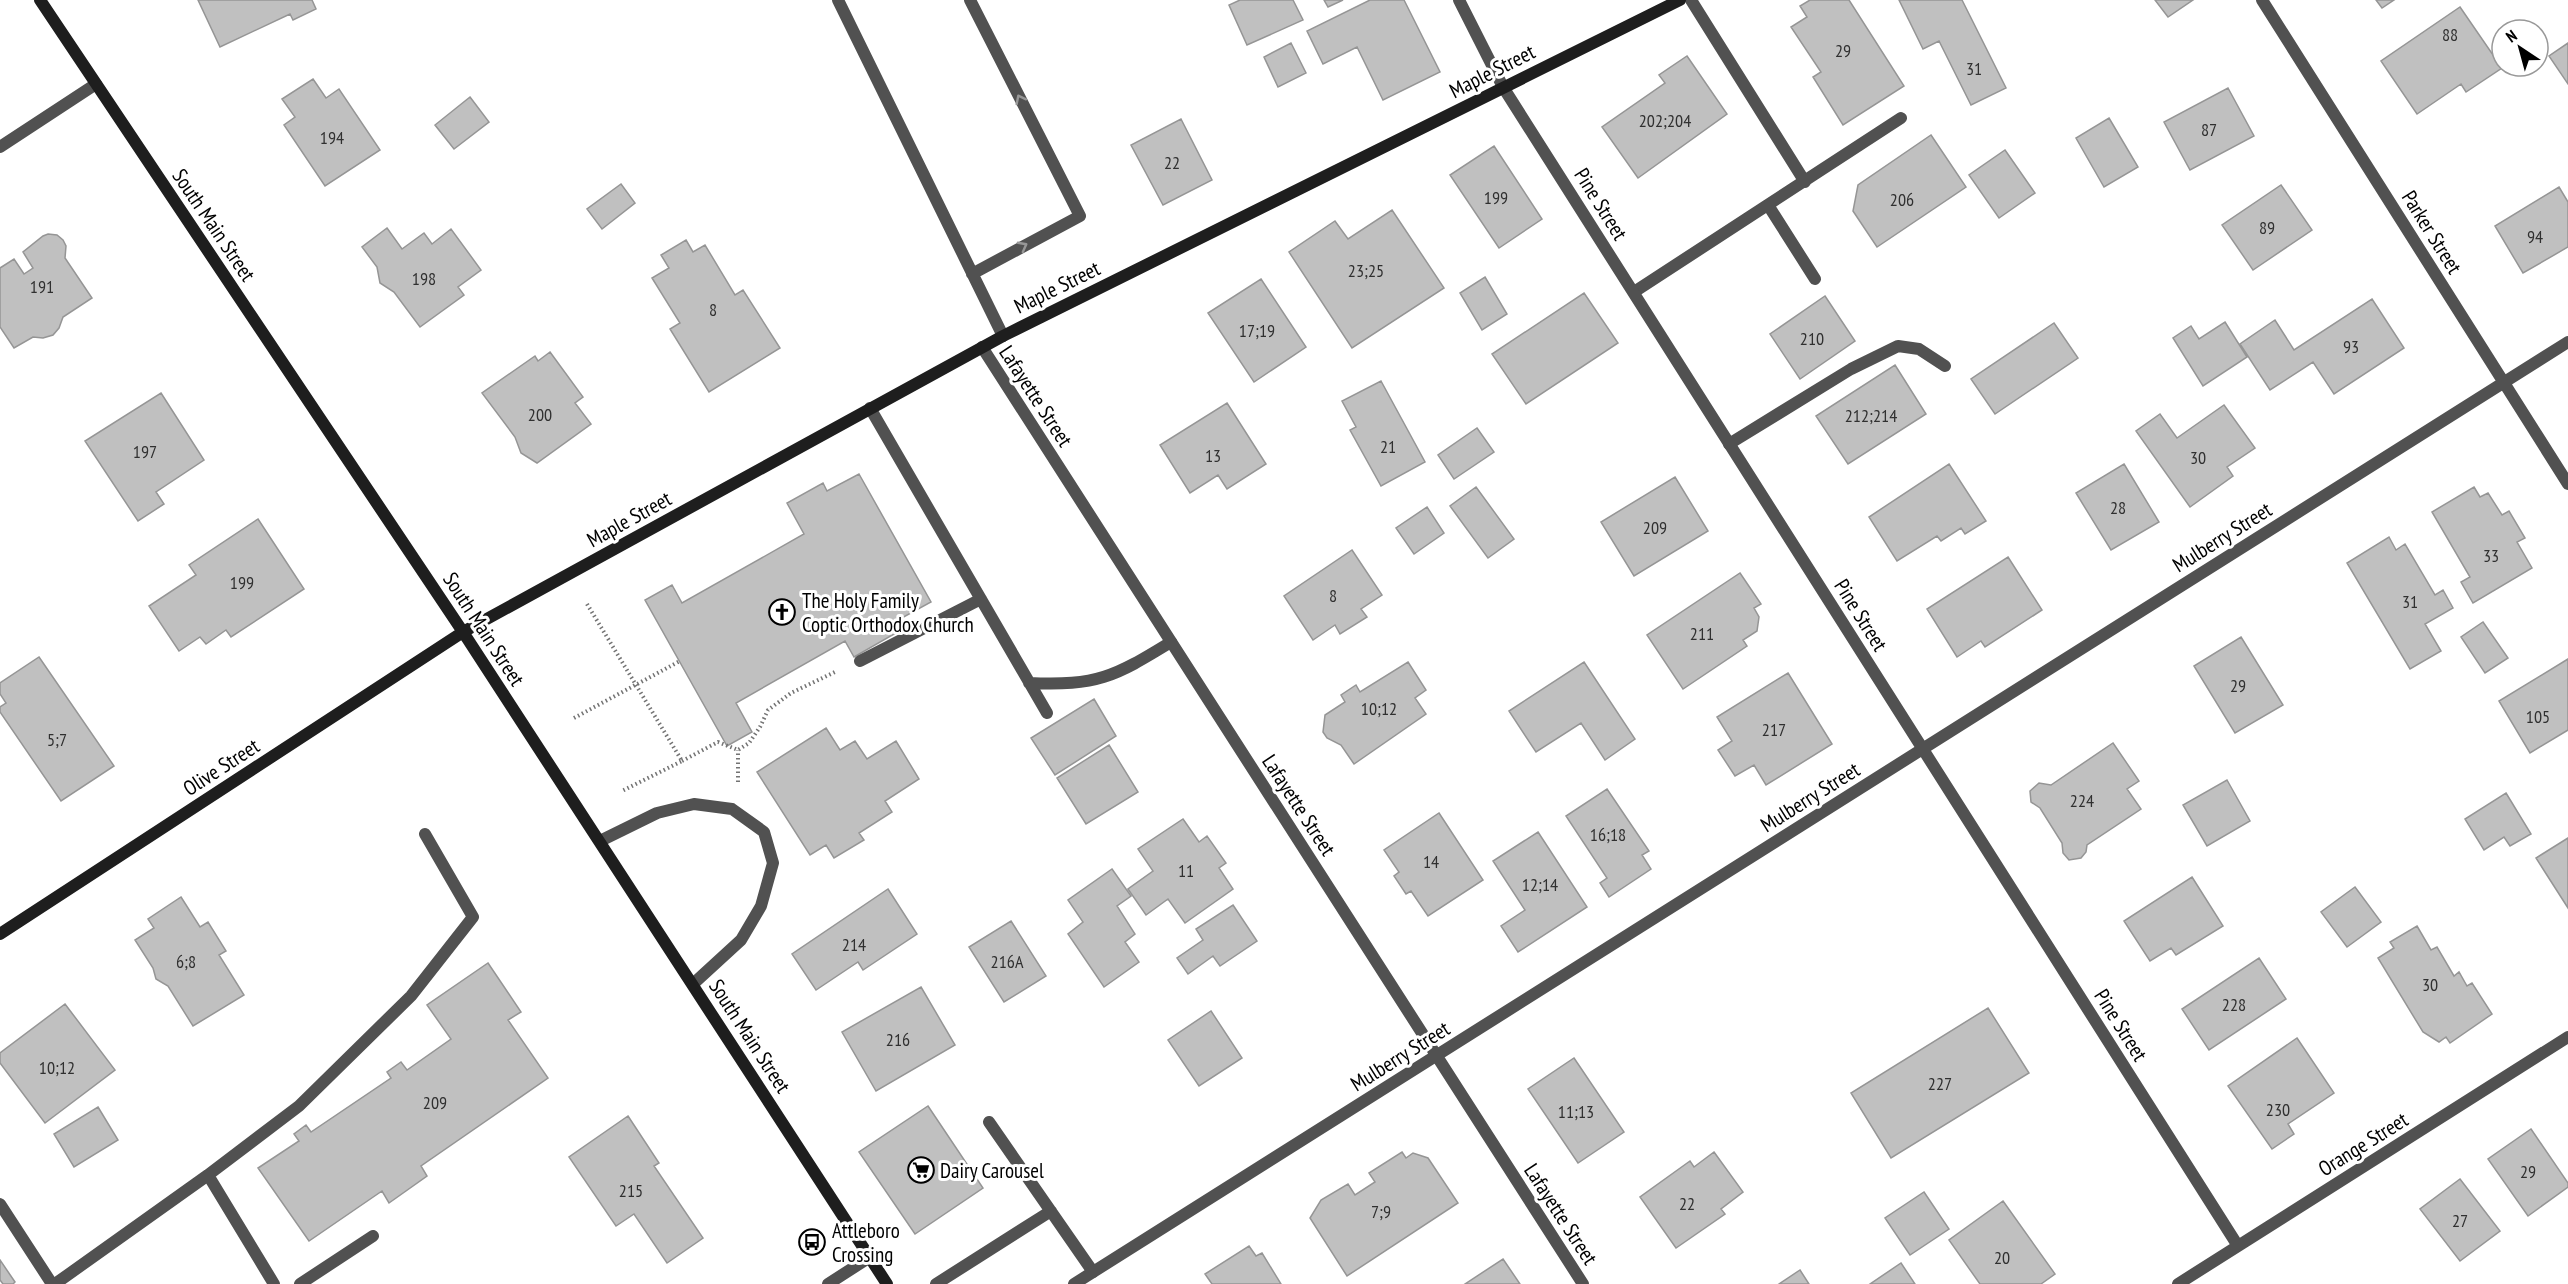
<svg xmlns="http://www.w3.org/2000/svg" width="2568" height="1284" viewBox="0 0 2568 1284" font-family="'PT Sans Narrow',sans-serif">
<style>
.building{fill:#c0c0c0;stroke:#959595;stroke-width:1.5}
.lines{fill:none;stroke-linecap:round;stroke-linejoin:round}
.path{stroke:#737373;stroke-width:4;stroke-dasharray:1.5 3;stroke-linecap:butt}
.lane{stroke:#515151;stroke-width:12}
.street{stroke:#515151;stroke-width:12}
.secondary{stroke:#1e1e1e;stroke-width:12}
.oneway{stroke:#979797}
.labels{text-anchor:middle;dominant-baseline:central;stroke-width:6;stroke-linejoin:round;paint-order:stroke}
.number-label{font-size:18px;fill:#303030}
.street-label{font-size:21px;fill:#000;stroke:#fff}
.poi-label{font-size:21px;fill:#000;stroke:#fff;text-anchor:start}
</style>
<rect width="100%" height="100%" fill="#fff"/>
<path class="building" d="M198,0H312L316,9L293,20L290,14L220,47Z
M1240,0H1293L1303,20L1247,45L1229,5Z
M1324,0H1343L1328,7Z
M1370,0H1404L1440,72L1383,100L1357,47L1323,64L1307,31Z
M1810,0H1849L1904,86L1843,125L1813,77L1821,72L1791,27L1807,17L1800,6Z
M1899,0H1962L2006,88L1971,105L1939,41L1923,49Z
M2155,0H2193L2168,17Z
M2376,0H2394L2382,8Z
M2460,7L2502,68L2466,92L2461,84L2417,114L2381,61Z
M1291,43L1306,73L1278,87L1264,57Z
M2568,43V84L2549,56Z
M1687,56L1727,114L1638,178L1602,127L1665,83L1659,75Z
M313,79L326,98L339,89L380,150L325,186L284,125L295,117L282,99Z
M2228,88L2254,136L2190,170L2164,122Z
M470,97L489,122L454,149L435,125Z
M2109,118L2138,167L2104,187L2076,138Z
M1181,119L1212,180L1163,205L1131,145Z
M1931,135L1966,187L1877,247L1853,211L1858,185Z
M1494,146L1542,219L1499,248L1450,175Z
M2005,150L2035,193L1999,218L1969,175Z
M621,184L635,203L602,229L587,209Z
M2281,185L2312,230L2253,270L2222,225Z
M2559,187L2568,202V247L2523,273L2495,226Z
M1392,210L1444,288L1352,348L1289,252L1335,221L1348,239Z
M387,228L402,249L424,233L432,244L451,229L481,270L458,287L464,295L420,327L394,292L380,283L377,267L362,247Z
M48,234L57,235L63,240L66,246L65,258L92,298L63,317L59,328L53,335L43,338L33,337L14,348L0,327V268L14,259L24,274L33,268L23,252L43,236Z
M686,240L693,252L705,245L735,295L743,290L780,348L709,392L670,329L680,323L652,278L669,268L661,255Z
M1485,277L1507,314L1482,330L1460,293Z
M1261,279L1306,347L1254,382L1208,313Z
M1584,293L1618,343L1526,404L1492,354Z
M1825,296L1855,341L1800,379L1770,334Z
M2372,299L2404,348L2334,394L2313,362L2270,390L2240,344L2275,320L2294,350Z
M2225,322L2247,357L2203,386L2173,338L2191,326L2199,339Z
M2054,323L2078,358L1995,414L1971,379Z
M550,352L583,397L575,403L591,424L537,463L521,453L515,437L482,393L535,356L538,361Z
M1895,365L1926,414L1848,464L1816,416Z
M1381,381L1425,462L1381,486L1350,430L1356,427L1342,401Z
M161,393L204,460L156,492L164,504L138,521L85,441Z
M1227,403L1266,464L1227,489L1218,475L1190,493L1160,445Z
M2224,405L2255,448L2227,467L2233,476L2190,507L2136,431L2160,414L2177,438Z
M1477,428L1494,452L1454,479L1438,455Z
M1949,464L1986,521L1965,534L1961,528L1941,541L1937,536L1897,561L1869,517Z
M2124,464L2159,522L2111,550L2076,493Z
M859,474L931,602L898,620L903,629L854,657L845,641L736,703L752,732L727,746L645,600L672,585L682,603L804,534L787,503L823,483L827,491Z
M1675,477L1708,531L1634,576L1601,522Z
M1476,487L1514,539L1488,558L1450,506Z
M2474,487L2480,497L2488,493L2502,515L2509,511L2525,538L2517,542L2532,568L2473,603L2461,582L2470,577L2432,512Z
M1427,507L1444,533L1414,554L1396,528Z
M258,519L304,589L231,637L226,630L206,644L200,637L179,651L149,606L196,575L189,565Z
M2389,537L2396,550L2405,544L2435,595L2443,590L2453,608L2425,624L2441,651L2410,669L2347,563Z
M1352,550L1382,595L1361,609L1367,617L1340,634L1335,625L1313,640L1284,596Z
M2008,557L2042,610L1985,647L1981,641L1957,657L1927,609Z
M1740,573L1761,604L1754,608L1759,617L1757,631L1743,640L1747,646L1683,689L1647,635Z
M2483,622L2508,658L2485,673L2461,637Z
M2241,637L2283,705L2235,733L2194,666Z
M39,657L114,766L61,801L0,712V707L6,703L0,694V683Z
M2568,659V730L2530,753L2499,701Z
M1408,662L1426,690L1415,698L1426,714L1354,764L1341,745L1327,738L1323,732L1325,715L1345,702L1341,695L1356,685L1360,692Z
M1584,662L1635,739L1605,760L1581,723L1536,752L1509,711Z
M1788,673L1832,744L1766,785L1754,765L1735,776L1718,750L1732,741L1717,717Z
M1094,699L1116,736L1055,775L1031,738Z
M826,728L840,750L855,741L867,759L896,741L919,779L885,801L892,812L859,833L864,840L834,858L826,845L810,855L757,772Z
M2113,743L2139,781L2127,789L2141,809L2087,845L2086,852L2081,858L2069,860L2063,853L2062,843L2040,808L2031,802L2030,791L2039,783L2051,785Z
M1109,745L1138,792L1086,824L1057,778Z
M2227,780L2250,821L2207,846L2183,805Z
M1607,789L1649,851L1642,855L1651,869L1609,897L1600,883L1607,878L1566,816Z
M2506,793L2531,834L2510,846L2504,837L2484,850L2465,819Z
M1439,813L1483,880L1428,916L1411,891L1406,894L1394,876L1399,872L1384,850Z
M1183,819L1199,842L1207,836L1226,863L1219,868L1233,889L1185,923L1168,899L1146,915L1128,889L1153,871L1138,849Z
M1538,832L1587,907L1518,952L1501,926L1525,910L1493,861Z
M2568,838V908L2536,858Z
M1112,869L1131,896L1117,906L1135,934L1125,942L1139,962L1104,987L1068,934L1083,922L1068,900Z
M2192,877L2223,926L2176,955L2171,948L2150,961L2124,921Z
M2355,887L2381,922L2347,947L2321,912Z
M888,889L917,934L863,970L858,962L816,990L792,954Z
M181,897L200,927L208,922L226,951L219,955L244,995L193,1026L168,986L156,979L153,968L135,940L154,928L148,919Z
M1233,905L1257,941L1220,966L1213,956L1188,974L1177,958L1203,940L1196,929Z
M1011,921L1046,976L1004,1002L969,947Z
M2417,926L2431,950L2437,947L2454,976L2459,972L2467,986L2472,983L2492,1014L2450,1043L2446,1037L2439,1042L2423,1032L2378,958L2394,948L2390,942Z
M2259,958L2286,999L2209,1050L2182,1009Z
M488,963L521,1012L508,1020L548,1078L421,1166L427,1176L389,1203L382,1191L309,1241L258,1168L299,1141L294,1134L306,1125L311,1132L391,1078L387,1072L401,1062L407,1070L451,1039L427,1005Z
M921,987L955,1045L876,1091L842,1032Z
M65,1004L115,1070L45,1123L0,1063V1053Z
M1988,1008L2029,1073L1891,1158L1851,1093Z
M1211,1011L1242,1058L1199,1086L1168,1040Z
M2297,1038L2334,1093L2288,1124L2294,1134L2272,1149L2228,1086Z
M1574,1058L1624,1132L1578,1163L1528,1089Z
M928,1106L983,1188L915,1234L859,1152Z
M98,1107L118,1140L74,1167L54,1134Z
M628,1116L659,1163L654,1166L703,1238L667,1263L634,1214L616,1226L569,1157Z
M2531,1129L2568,1183V1187L2528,1216L2488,1159Z
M1402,1152L1406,1158L1413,1153L1428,1158L1458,1203L1347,1276L1310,1218L1321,1200L1348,1184L1355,1195L1375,1182L1369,1173Z
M1714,1152L1743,1192L1721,1209L1725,1214L1676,1248L1640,1197L1690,1161L1694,1167Z
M2460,1179L2500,1231L2460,1261L2420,1209Z
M1924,1192L1949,1229L1910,1255L1885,1218Z
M2003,1201L2055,1274L2041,1284H1980L1949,1240Z
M1249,1246L1256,1256L1262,1253L1281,1284H1212L1205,1274Z
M1503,1259L1520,1284H1465Z
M0,1260L15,1282L13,1284H3L0,1280Z
M1901,1263L1915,1284H1870Z
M1800,1270L1809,1284H1779Z"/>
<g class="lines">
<path class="path" d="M587,604L682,761L622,791
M574,718L680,661
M682,761L718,742L738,750L749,743L760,727L768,710L791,693L835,672
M738,782V750"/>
<path class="lane" d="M838,0L1003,336
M970,0L1080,216L972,274
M1691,0L1805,182
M1768,205L1815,279
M1634,292L1901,118
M870,408L1047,713
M1729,444L1851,369L1898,346L1919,349L1945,366
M860,661L981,599
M1029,683C1097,686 1114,677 1171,642
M600,841L657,813L694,804L732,809L764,832L773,863L761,906L741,940L693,984
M989,1122L1093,1272
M208,1175L299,1106L411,996L473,917L425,834
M55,1284L208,1175L274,1284
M300,1284L373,1236
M828,1284L870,1257
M936,1284L1051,1211"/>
<path class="street" d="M1459,0L1503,87L2238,1246
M2262,0L2568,484
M0,147L96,84
M982,347L1583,1284
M0,1204L52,1284
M1074,1284L2568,342
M2178,1284L2568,1037"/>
<path class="secondary" d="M40,0L463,632L887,1284
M0,934L463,632L1003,336L1680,0"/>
</g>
<defs><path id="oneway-chevron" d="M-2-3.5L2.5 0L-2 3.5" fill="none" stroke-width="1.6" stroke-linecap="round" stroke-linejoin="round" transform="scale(1.5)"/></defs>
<g class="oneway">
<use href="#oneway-chevron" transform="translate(1020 99) rotate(-117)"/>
<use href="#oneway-chevron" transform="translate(1023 246) rotate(-28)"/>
</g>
<defs>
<g id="church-ring" transform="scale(1.35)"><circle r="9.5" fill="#fff" stroke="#000" stroke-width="1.5"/><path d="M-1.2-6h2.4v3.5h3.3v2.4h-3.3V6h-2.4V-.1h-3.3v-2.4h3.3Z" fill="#000"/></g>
<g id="supermarket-ring" transform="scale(1.35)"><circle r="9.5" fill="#fff" stroke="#000" stroke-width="1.5"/><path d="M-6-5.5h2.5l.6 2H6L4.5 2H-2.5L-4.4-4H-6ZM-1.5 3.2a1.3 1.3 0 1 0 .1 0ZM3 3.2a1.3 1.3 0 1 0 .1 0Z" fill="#000"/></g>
<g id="bus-ring" transform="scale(1.35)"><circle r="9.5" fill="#fff" stroke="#000" stroke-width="1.5"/><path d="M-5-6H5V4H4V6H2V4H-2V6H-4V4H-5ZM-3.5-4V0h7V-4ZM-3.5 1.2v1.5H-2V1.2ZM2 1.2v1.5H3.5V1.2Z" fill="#000"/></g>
</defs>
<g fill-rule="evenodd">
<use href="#church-ring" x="782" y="612"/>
<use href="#supermarket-ring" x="921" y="1170"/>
<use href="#bus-ring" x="812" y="1242"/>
</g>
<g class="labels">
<g class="number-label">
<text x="2450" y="34">88</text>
<text x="1843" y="50">29</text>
<text x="1974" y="68">31</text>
<text x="1665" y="120">202;204</text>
<text x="2209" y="129">87</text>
<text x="332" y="137">194</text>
<text x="1172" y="162">22</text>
<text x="1496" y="197">199</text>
<text x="1902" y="199">206</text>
<text x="2267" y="227">89</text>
<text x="2535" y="236">94</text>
<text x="1366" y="270">23;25</text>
<text x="424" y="278">198</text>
<text x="42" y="286">191</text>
<text x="713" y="309">8</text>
<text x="1257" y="330">17;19</text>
<text x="1812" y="338">210</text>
<text x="2351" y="346">93</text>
<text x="540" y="414">200</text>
<text x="1871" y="415">212;214</text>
<text x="1388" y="446">21</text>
<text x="145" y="451">197</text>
<text x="1213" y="455">13</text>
<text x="2198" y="457">30</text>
<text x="2118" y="507">28</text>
<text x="1655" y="527">209</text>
<text x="2491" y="555">33</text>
<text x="242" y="582">199</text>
<text x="1333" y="595">8</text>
<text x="2410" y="601">31</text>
<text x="1702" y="633">211</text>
<text x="2238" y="685">29</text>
<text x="1379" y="708">10;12</text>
<text x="2538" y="716">105</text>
<text x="1774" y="729">217</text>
<text x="57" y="739">5;7</text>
<text x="2082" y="800">224</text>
<text x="1608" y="834">16;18</text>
<text x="1431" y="861">14</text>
<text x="1186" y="870">11</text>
<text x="1540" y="884">12;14</text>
<text x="854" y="944">214</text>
<text x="186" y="961">6;8</text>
<text x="1007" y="961">216A</text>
<text x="2430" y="984">30</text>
<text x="2234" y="1004">228</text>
<text x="898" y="1039">216</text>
<text x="57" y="1067">10;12</text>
<text x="1940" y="1083">227</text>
<text x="435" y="1102">209</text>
<text x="2278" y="1109">230</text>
<text x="1576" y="1111">11;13</text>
<text x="2528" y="1171">29</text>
<text x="631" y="1190">215</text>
<text x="1687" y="1203">22</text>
<text x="1381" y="1211">7;9</text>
<text x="2460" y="1220">27</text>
<text x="2002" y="1257">20</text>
</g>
<g class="street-label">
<text transform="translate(1492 71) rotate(-27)">Maple Street</text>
<text transform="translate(1601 204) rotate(58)">Pine Street</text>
<text transform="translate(214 225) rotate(56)">South Main Street</text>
<text transform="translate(2432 232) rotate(58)">Parker Street</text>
<text transform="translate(1057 287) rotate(-26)">Maple Street</text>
<text transform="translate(1036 396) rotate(57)">Lafayette Street</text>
<text transform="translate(629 519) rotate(-29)">Maple Street</text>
<text transform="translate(2222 537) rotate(-32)">Mulberry Street</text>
<text transform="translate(1861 615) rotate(58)">Pine Street</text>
<text transform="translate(484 629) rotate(57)">South Main Street</text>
<text transform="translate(221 767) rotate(-33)">Olive Street</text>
<text transform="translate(1810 797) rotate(-32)">Mulberry Street</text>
<text transform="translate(1299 805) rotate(57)">Lafayette Street</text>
<text transform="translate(2121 1025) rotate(58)">Pine Street</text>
<text transform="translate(750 1036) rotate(57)">South Main Street</text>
<text transform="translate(1400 1056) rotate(-32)">Mulberry Street</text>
<text transform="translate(2363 1144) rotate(-32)">Orange Street</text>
<text transform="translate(1561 1214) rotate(57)">Lafayette Street</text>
</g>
<g class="poi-label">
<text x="802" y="600">The Holy Family<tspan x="802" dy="24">Coptic Orthodox Church</tspan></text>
<text x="940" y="1170">Dairy Carousel</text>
<text x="832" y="1230">Attleboro<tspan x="832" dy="24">Crossing</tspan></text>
</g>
</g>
<g transform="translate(2520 48) rotate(324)"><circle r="28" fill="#ffffff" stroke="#999999" stroke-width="1.5"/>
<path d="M0-4.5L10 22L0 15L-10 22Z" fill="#000000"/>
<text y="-9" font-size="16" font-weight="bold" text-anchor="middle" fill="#000000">N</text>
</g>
</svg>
